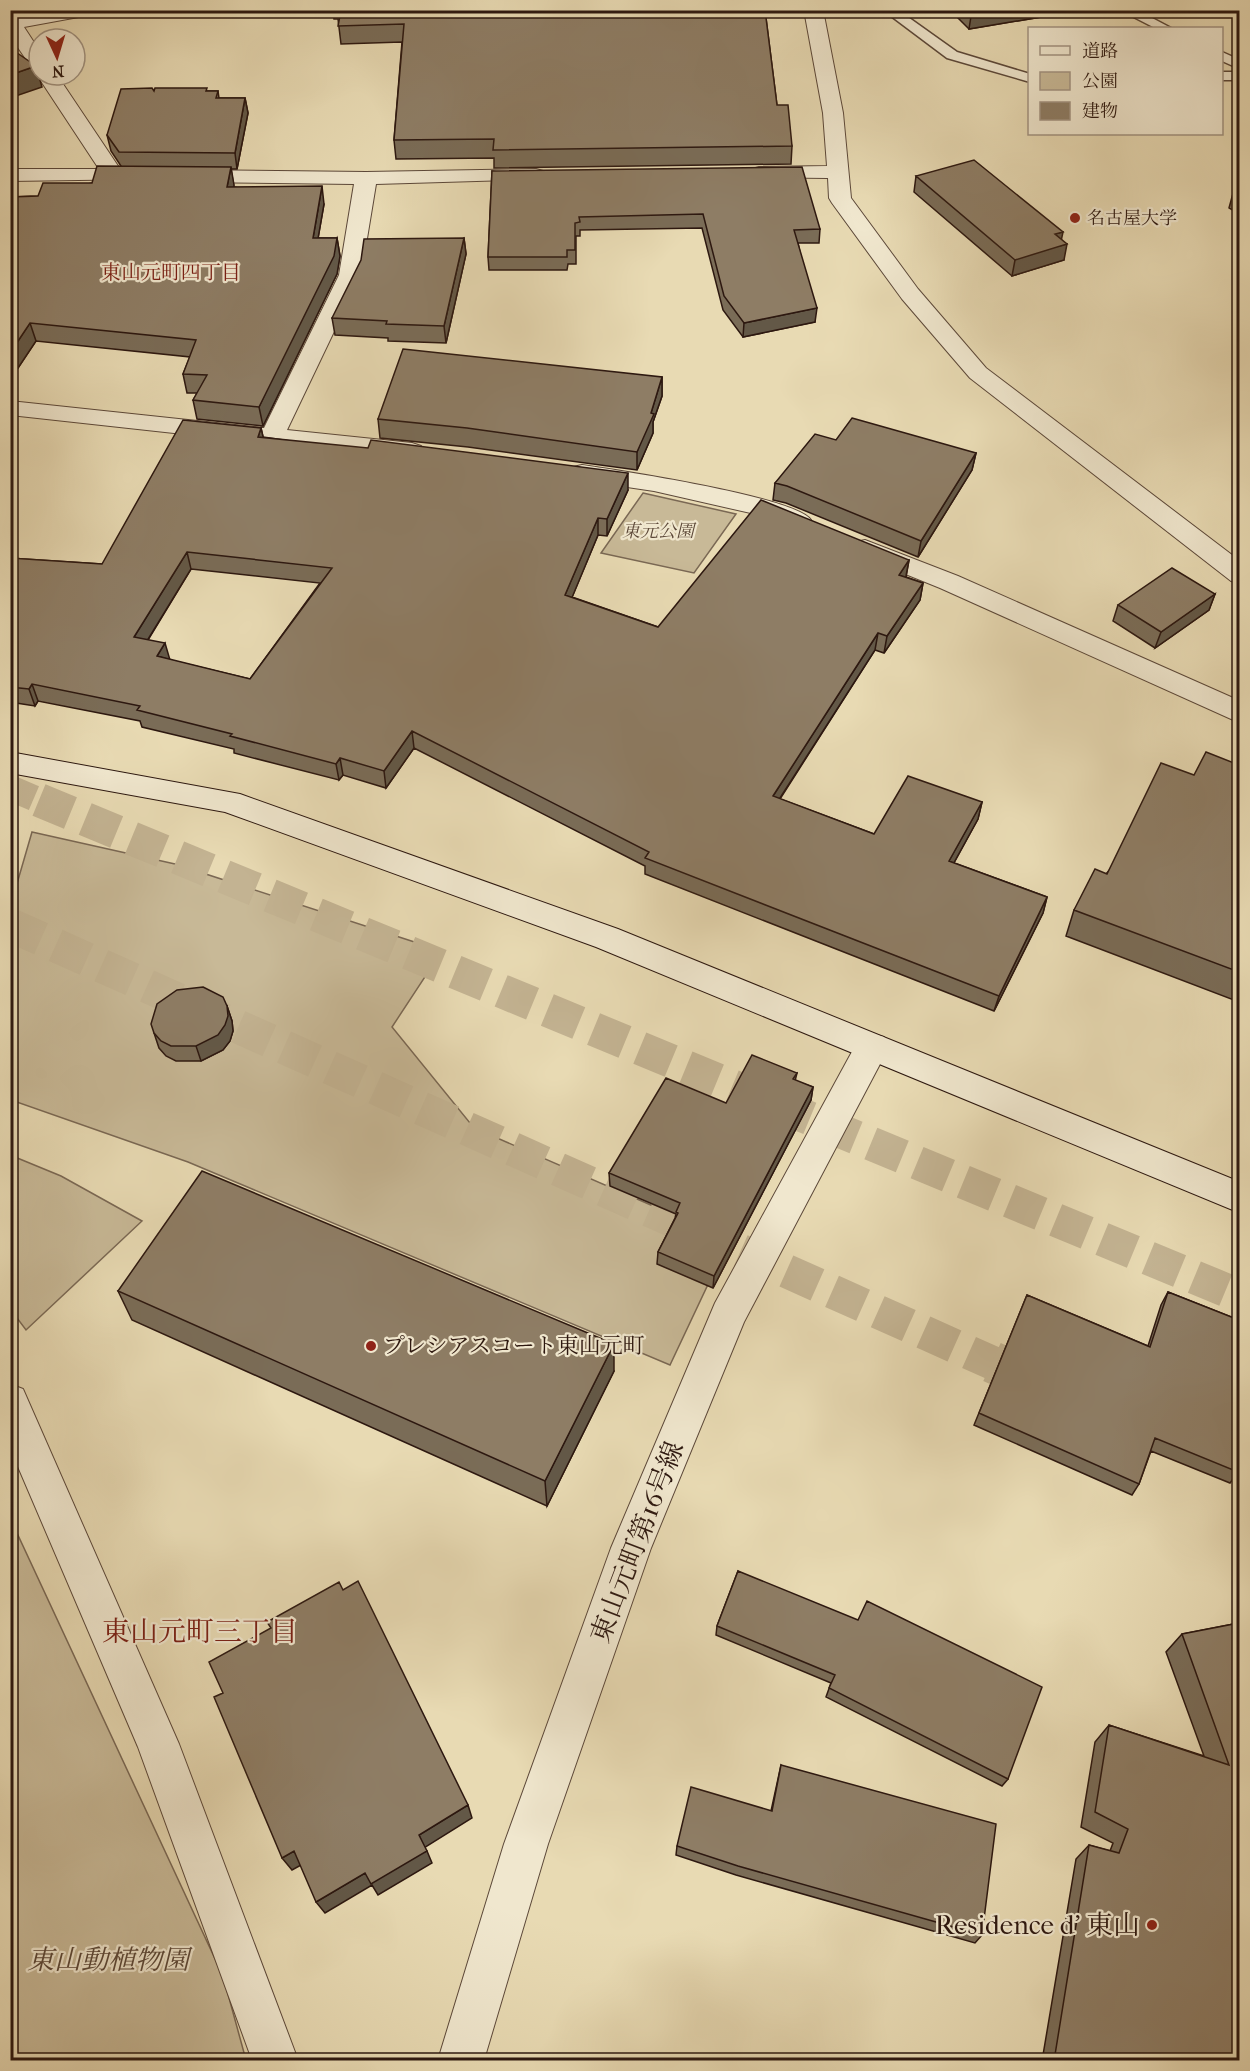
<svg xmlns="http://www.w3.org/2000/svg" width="1250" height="2071" viewBox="0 0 1250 2071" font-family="'IM FELL French Canon','Noto Serif JP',serif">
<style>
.green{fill:#c8b997;stroke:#7a6854;stroke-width:1.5}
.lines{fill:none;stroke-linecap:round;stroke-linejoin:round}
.highway-tunnel-far2{stroke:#c3b392;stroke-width:26;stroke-dasharray:26 14;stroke-linecap:butt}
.highway-tunnel-far1{stroke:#c3b392;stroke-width:34;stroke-dasharray:34 16;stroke-linecap:butt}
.highway-tunnel{stroke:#c3b392;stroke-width:42;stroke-dasharray:42 21;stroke-linecap:butt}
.lane-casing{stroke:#5c4839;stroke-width:3}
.street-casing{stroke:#5c4839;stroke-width:2}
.secondary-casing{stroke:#2d1810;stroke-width:2}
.lane{fill:#f0e7ce;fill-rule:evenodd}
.street{fill:#f0e7ce;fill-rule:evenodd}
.secondary{fill:#f0e7ce;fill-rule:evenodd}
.wall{fill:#7a6c57;stroke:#2d1810;stroke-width:1.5;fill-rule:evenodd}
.shaded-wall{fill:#635847;stroke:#2d1810;stroke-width:1.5}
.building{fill:#8e7d65;stroke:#2d1810;stroke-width:1.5;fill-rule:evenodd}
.poi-dot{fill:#8f2418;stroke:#f0e7ce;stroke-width:2}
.labels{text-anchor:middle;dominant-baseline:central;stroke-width:4.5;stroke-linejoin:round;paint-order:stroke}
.far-poi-label{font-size:18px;fill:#2d1810;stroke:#f0e7ce;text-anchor:start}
.far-park-label{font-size:18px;font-style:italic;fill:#5c4838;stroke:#f0e7ce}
.far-neighbourhood-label{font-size:20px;fill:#7a1f14;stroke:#f0e7ce}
.poi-label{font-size:22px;fill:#2d1810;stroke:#f0e7ce;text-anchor:start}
.near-street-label{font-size:27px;fill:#2d1810;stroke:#f0e7ce}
.near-poi-label{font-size:27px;fill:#2d1810;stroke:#f0e7ce;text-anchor:end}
.near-park-label{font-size:27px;font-style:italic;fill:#5c4838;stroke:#f0e7ce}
.near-neighbourhood-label{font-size:28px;fill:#7a1f14;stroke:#f0e7ce}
</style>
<rect width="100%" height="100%" fill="#e8dab3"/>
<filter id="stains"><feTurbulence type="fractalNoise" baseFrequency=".00333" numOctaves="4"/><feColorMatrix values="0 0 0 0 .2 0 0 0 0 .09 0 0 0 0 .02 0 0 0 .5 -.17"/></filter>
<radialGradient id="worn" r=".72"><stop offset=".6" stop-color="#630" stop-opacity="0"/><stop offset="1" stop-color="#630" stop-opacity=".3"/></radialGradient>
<path class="green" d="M643,493L736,514L694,573L601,553Z
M32,832L175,864L442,951L392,1027L474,1128L660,1209L728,1242L670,1365L188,1162L11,1100V887H16Z
M10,1155L61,1176L142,1221L26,1330L11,1310Z
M10,1518L223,1976L246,2060H11Z"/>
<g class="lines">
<path class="highway-tunnel-far2" d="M10,788L43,802"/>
<path class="highway-tunnel-far1" d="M39,800L1240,1296
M10,925L995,1364"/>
<path class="highway-tunnel" d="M992,1362L1038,1383"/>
<g class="lane-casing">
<path id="lane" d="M883,10H898L957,52L1030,74V82L947,58Z
M1120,10H1137L1171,28H1155Z
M1222,52L1240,60V69L1222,61Z
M1222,72H1240V80H1222Z"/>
</g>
<g class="street-casing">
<path id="street" d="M52,10H93L91,14L84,16L24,27L39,50V70L32,68L10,36V15L17,17Z
M804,10H823L843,113L851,198L918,289L986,368L1240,561V584L1231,581L970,378L902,299L832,203L829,198L828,178L752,177L748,173L752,169L759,167L827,166L823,113Z
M39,72V75H57L120,169L147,171L151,175L147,179L10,181V169H99L37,75Z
M536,169L543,171L547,175L543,179L376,184L361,275L287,430L412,443L421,446L424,451L421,456L412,459L10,415V401L264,428L339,275L354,184L189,182L182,180L178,176L182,172L189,170L366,172Z
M582,465C617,470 796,497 811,520L807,526L798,528L768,517L654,491L573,479L569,473L573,467Z
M865,540L958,576L1240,701V723L940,588L856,554L852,548L856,542Z
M872,1034L884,1037L889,1047L744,1322L651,1548L548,1844L484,2060H438L504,1844L611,1548L715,1303L860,1037Z
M10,1384L23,1389L179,1744L298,2060H252L138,1747L10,1448Z"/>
</g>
<g class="secondary-casing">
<path id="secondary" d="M10,752L240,794L618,929L1240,1182V1213L596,947L225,812L10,773Z"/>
</g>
<use href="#lane" class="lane"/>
<use href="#street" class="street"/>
<use href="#secondary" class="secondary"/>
</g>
<path class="wall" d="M333,10H765L777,105L792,146L791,164L494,168V158L396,159L394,140L402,42L341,44L338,19H334Z
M950,10H1054L1053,15L969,29Z
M154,91H218L219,98H245L248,113L237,169H231L234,187L324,204L318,238H337L340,256L337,274L263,426L197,419L193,400L197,393H187L183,374L190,357L36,341L10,380V197L38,196L92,183L121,166L111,151L107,135Z
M492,171L820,229L819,243H798L815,322L743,337L723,310L702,228L580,230V236H576V264H568L567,270H489L488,257Z
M916,176L1061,239L1064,260L1012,276L914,192Z
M1239,184V214L1229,208L1235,186Z
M464,238L466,254L446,343L388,341V338L335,335L332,318Z
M1239,371V381L1236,380Z
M662,377V396L653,422V433L637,470L468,447L380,438L378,419Z
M261,428L263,437L628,490L607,536L598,535L572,597L658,627L909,560L906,577L923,583L920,600L884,653L875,650L780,799L874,834L982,802L978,819L954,863L1047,897L1043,913L994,1011L645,874V866L414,748L386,788L343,775L339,780L234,753V749L142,727L140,721L38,701L35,706L10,702V558L102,564ZM191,569L320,583L250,679L170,660L148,640Z
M836,440L976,453L972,470L918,557L786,503L773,500L775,483Z
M1215,594L1209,610L1155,648L1113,621L1118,605Z
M1239,765V1002L1066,936L1074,910L1194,775Z
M227,1006L232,1021L233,1031L230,1041L223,1050L201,1061H176L166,1056L159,1048L154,1033Z
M797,1073L795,1081L813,1087L811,1100L713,1288L657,1264L658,1252L675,1218L676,1214L610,1186L609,1173L726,1103Z
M118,1291L614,1371L547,1506L132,1320Z
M1168,1292L1239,1320V1475L1237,1474L1230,1483L1151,1451L1139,1484L1132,1495L974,1425L1027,1295L1148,1346L1161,1305Z
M738,1571L1008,1779L1002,1786L826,1697L831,1683L716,1635L717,1626Z
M1239,1623V2061H1042L1076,1859L1089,1845L1110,1851L1113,1843L1081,1827L1095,1742L1109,1725L1204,1756L1166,1652L1182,1634Z
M781,1765L982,1935L975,1943L736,1875L676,1855L677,1846L771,1811Z"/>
<path class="shaded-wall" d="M250,10H275L251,13Z
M972,10H1054L1053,15L969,29Z
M36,66L42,87L10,98V75Z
M245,98L248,113L237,169L235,153Z
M231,167L234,185L231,205L227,187Z
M322,186L324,204L315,256L313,238Z
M1063,232L1060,246L1067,244L1064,260L1012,276L1015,260L1055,234Z
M337,238L340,256L337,274L263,426L259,407Z
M464,238L466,254L446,343L444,326Z
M817,308L815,322L743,337L744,323Z
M30,323L36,341L10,380V353Z
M662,377V396L653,422V433L637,470V452L651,413Z
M261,428L265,445L258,437Z
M976,453L972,470L918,557L921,541Z
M628,473V490L607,536V519Z
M598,518V535L566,612L565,595Z
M187,552L191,569L139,654L134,637Z
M909,560L906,576L897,592L899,575Z
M923,583L920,600L884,653L887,636Z
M1215,594L1209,610L1155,648L1161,632Z
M878,633L875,650L771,812L773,796Z
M165,643L170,660L157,656Z
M32,684L38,701L35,706L29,689Z
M412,731L414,748L386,788L384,771Z
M340,758L343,775L339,780L336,764Z
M982,802L978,819L946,877L949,861Z
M1047,897L1043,913L994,1011L999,996Z
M227,1006L232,1021L233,1031L230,1041L223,1050L201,1061L196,1046Z
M813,1087L811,1100L713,1288L714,1276Z
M614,1344V1371L547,1506L545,1481Z
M468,1805L472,1818L424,1848L419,1835Z
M294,1851L303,1864L292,1870L282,1858Z
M427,1851L432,1863L378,1895L372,1885L325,1913L316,1902L365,1873Z"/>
<path class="building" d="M341,10H765L777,105H788L792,146L493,150L494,139L394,140L404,24L338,26Z
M10,48L36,66L10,75Z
M152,88L154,91L155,88H207L206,91H218L216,98H245L235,153L119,152L107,135L121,89Z
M974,160L1063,232L1055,234L1067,244L1015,260L916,176Z
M97,166L231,167L227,187L322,186L313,238H337L334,256L259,407L193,400L207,375L183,374L196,340L30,323L10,353V197L38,196L43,183H92Z
M802,167L820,229L794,230L817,308L744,323L724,296L703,214L579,217L580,222L575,223V250H567V257H488L492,171Z
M464,238L444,326L386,324L387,321L332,318L361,260L364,239Z
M403,349L662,377L651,413L654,414L637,452L467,428L378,419Z
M852,418L976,453L921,541L787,486L775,483L815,434L836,440Z
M183,420L261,428L258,437L368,448L371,440L628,473L607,519L598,518L565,595L658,627L761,500L909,560L899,575L923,583L887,636L878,633L773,796L874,834L908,776L982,802L949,861L1047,897L999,996L645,858L649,852L412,731L384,771L340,758L336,764L230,736L232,734L137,710L140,706L32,684L29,689L10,687V629L13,626H10V558L102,564ZM187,552L332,568L250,679L157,656L165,643L134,637Z
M1172,568L1215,594L1161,632L1118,605Z
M1206,752L1239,765V972L1074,910L1095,869L1107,874L1161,763L1194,775Z
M203,987L223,997L227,1006L228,1016L225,1025L218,1035L196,1046H171L161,1041L154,1033L151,1024L157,1004L177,990Z
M752,1055L797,1073L793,1079L813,1087L714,1276L658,1252L678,1213L676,1212L680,1203L609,1173L666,1078L726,1103Z
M202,1171L614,1344L545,1481L118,1291Z
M1168,1292L1239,1320V1467L1238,1472L1155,1438L1139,1484L979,1413L1027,1295L1150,1347Z
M738,1571L858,1620L867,1601L1042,1687L1008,1779L829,1688L835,1675L717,1626Z
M358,1581L468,1805L419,1835L427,1851L371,1884L365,1873L316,1902L294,1851L282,1858L214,1697L223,1693L209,1662L271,1628L267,1622L339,1582L343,1590Z
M1239,1623V2061H1054L1089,1845L1119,1853L1128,1829L1095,1812L1109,1725L1229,1765L1182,1634Z
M781,1765L996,1824L982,1935L738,1866L677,1846L691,1787L772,1811Z"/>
<g class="poi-dot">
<circle cx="1075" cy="218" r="6"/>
<circle cx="371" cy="1346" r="6"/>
<circle cx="1152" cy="1925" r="6"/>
</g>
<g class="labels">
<g class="far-poi-label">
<text x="1087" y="218">名古屋大学</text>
</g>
<g class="far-park-label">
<text x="658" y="531">東元公園</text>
</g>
<g class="far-neighbourhood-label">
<text x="171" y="272">東山元町四丁目</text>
</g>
<g class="poi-label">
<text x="383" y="1346">プレシアスコート東山元町</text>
</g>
<g class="near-street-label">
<text transform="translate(637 1542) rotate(-69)">東山元町第16号線</text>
</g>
<g class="near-poi-label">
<text x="1140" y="1925">Residence d’ 東山</text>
</g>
<g class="near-park-label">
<text x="108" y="1960">東山動植物園</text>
</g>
<g class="near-neighbourhood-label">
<text x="200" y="1631">東山元町三丁目</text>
</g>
</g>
<rect width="1250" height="2071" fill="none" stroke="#e8dab3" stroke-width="36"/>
<rect x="12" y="12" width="1226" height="2047" fill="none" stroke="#2d1810" stroke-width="3"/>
<rect x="18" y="18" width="1214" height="2035" fill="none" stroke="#2d1810" stroke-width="1.5"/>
<rect x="1028" y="27" width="195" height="108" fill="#f0e7ce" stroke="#a29482" stroke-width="1.5"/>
<rect x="1040" y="46" width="30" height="9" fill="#f0e7ce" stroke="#a29482" stroke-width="1.5"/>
<text x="1082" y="57" font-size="18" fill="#2d1810">道路</text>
<rect x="1040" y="72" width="30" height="18" fill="#c8b997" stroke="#a29482" stroke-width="1.5"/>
<text x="1082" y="87" font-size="18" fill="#2d1810">公園</text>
<rect x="1040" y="102" width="30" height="18" fill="#8e7d65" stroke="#a29482" stroke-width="1.5"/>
<text x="1082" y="117" font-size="18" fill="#2d1810">建物</text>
<g transform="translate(57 57) rotate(176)"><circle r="28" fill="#f0e7ce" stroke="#a29482" stroke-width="1.5"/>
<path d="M0-4.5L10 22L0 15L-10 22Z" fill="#8f2418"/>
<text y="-9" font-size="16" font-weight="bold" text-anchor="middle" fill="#2d1810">N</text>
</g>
<rect width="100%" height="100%" filter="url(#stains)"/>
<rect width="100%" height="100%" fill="url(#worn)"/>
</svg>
